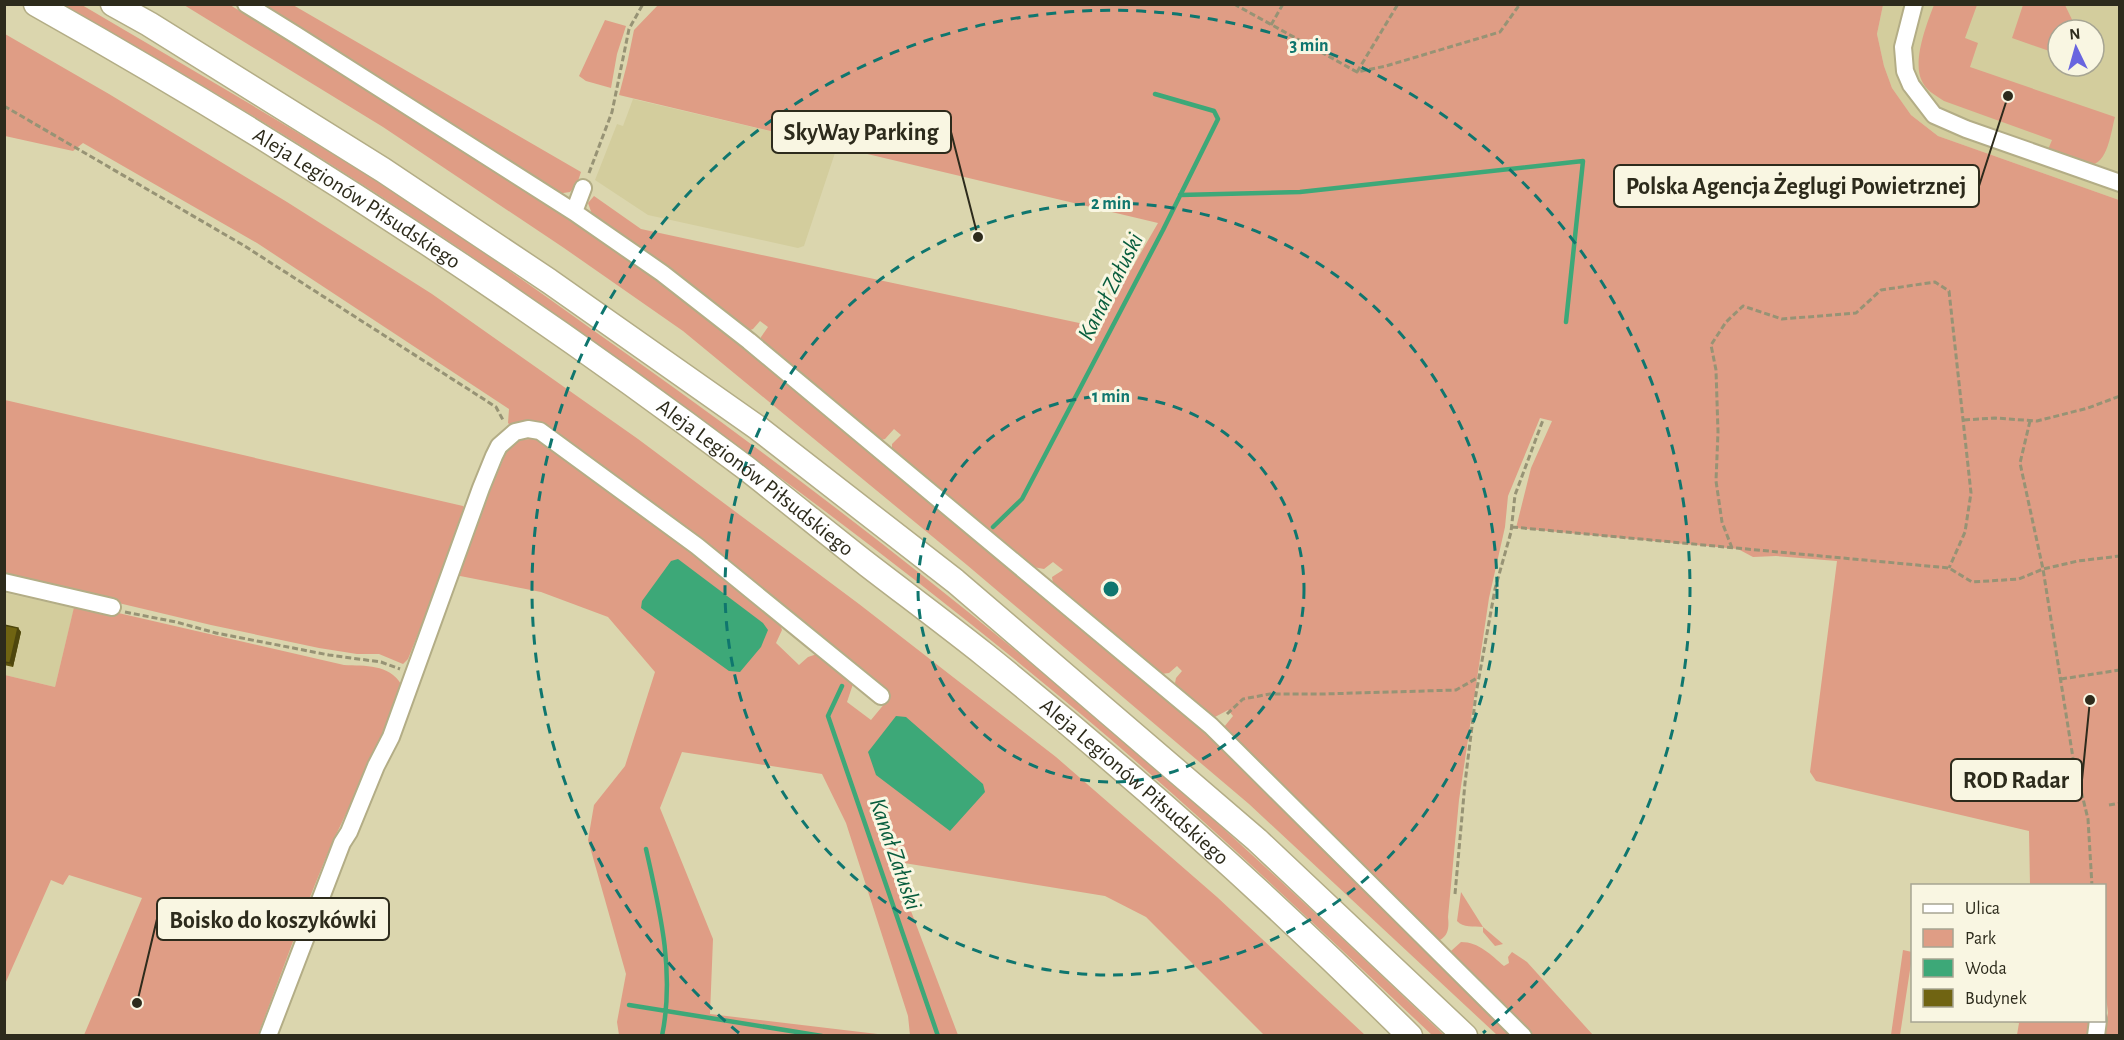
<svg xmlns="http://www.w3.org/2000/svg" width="2124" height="1040" viewBox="0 0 2124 1040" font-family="'Alegreya Sans',sans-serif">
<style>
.built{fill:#d3cd9d;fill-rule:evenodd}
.green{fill:#df9d85}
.water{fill:#3da878}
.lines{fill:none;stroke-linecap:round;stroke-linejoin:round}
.stream{stroke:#3da878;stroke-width:4.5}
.minor-casing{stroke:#b3ad86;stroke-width:20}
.highway-casing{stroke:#b3ad86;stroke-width:27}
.path{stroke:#979375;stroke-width:3;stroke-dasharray:6 3;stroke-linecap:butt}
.minor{stroke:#fff;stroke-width:16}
.highway{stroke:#fff;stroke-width:24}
.wall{fill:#60560f}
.shaded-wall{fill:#4e460d}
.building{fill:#706412;stroke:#4e460d;stroke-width:1.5}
.ring{fill:none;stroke:#0f766e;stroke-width:3;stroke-dasharray:10 8}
.labels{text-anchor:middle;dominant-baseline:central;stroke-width:6;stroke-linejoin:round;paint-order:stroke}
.street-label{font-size:22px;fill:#2d2b1c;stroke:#f9f6e2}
.water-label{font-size:24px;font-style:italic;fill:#085d3d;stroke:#f9f6e2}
.centre{fill:#0f766e;stroke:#f9f6e2;stroke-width:3}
.ring-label{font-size:18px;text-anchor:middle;font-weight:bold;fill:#0f766e;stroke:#f9f6e2;stroke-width:6;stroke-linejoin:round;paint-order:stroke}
.leader{fill:none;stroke:#2d2b1c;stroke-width:2}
.callout-dot{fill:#2d2b1c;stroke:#f9f6e2;stroke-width:2}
.callout{fill:#f9f6e2;stroke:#2d2b1c;stroke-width:2}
.callout-label{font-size:24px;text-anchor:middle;font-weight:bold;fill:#2d2b1c}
</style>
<rect width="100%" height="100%" fill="#dbd6ae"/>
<path class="built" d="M1883,5H2119V200L1938,136L1911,115L1892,88L1884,66L1877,34ZM2058,30H2094V66H2058Z
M633,99L837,147L804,246L798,248L648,215L595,180L617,124L623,126Z
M5,593L74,608L55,687L5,675Z"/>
<path class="green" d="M659,4L1883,5L1877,34L1884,66L1892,88L1911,115L1938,136L2119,200V1035H2103L2108,1013L2104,980V886L2030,885L2029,831L1816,781L1810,772L1837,561L1776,556L1753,557L1738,549L1516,528L1531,468L1552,421L1540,418L1508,496L1505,527L1489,598L1459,800L1448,917C1449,926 1449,935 1440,940L1432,937L1224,727L1233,716L1228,710L1215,717L1209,716L1178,688L1175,683L1176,678L1182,671L1177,666L1169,673L1161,674L1053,584L1052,577L1063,570L1053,562L1044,569L1033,567L892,449V444L901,435L894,429L885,439L881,440L875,437L761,342V337L768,327L760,321L753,329L748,331L744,329L676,274L593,217L588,203L594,196L641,229L1098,327L1158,223L619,95L627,64L634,30Z
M64,5H82C185,66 290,126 392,191C459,235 525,281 590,328C804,478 1010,639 1205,812C1286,885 1365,960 1444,1035H1432C1317,927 1203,817 1082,715C963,615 839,520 714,429C591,338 466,250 338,169C248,111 156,58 64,5Z
M184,5H230L362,85L653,273L983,543L1203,728L1514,1035H1497L1249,804L967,565L683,331L564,248L383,127Z
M260,5H293L581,172L577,184L570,192L556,194Z
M1934,5H1977L1965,38L1978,43L1970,67L2115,117C2111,131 2108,165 2089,165C2079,166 2057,155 2047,152L2052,140L1944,101C1935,95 1925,90 1921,79C1913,59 1927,23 1934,5Z
M2023,5H2065L2077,30H2058V54L2012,38Z
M605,20L626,26L617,54L611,88L586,81L579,76Z
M5,34L109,94L287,202L432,294L638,439L859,604L1056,757L1217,897L1365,1035H1264L1146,917L1105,896L892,861L958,1035H910L908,1016L846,823L822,774L682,752L660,808L713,939L710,1014L886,1035H619L617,1022L626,974L588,840L594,805L625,766L655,672L608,617L541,592L455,575L509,445L521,440L539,438L646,516L778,619L782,630L776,643L799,665L808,657L817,654L851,680L853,684L847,702L871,720L890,697L799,623L543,425L513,428L508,423L509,409L257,243L83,143L73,151L5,136Z
M5,400L463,506L468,510L408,659L403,664L379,654H357L319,648L211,625L5,576Z
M75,603L344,665C365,666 389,664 401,684C387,739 358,787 334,839C306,903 283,970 258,1035H84L142,898L69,875L63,885L51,880L5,984V675L55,687Z
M1461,892L1483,927L1503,944L1495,946L1483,932V927C1474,926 1463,928 1457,921Z
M1461,942C1479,942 1491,955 1504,966L1509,963L1508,957L1512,952L1527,962L1593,1035H1533L1453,955L1451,951Z
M1903,950L1912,952V957L1900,1035H1891Z
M2007,1021H2092L2090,1036L2017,1035L2019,1023Z"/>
<path class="water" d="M678,559L763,623L768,630L761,647L740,672L729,671L641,608L642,601L671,561Z
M896,716L906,717L983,784L985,792L950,831L876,775L868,752Z"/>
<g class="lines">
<path class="stream" d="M1180,195L1300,192L1583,161L1566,322
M993,527L1022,499L1163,230L1218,119L1214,111L1155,94
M842,686L828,716L938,1036
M646,849C660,911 675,972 662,1036
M629,1005L822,1036"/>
<g class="minor-casing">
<path id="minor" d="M246,4L296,35L574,212L662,273L749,341L1211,726L1523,1036
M1914,4L1903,47L1905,71L1911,85L1934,115L1966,129L2120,183
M574,212L583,188
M4,582L112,607
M268,1036L342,843L349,832L376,766L391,737L481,488L494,456L499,446L515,432L528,429L540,431L697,546L881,696
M2096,1036L2098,1020"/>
</g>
<g class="highway-casing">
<g id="highway">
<path id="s1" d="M36,4C282,142 520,298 746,468C787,500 827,533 868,565C907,595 946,624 985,655C1133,774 1275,902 1410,1036"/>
<path d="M113,4L149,24L383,170L549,281L758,428L955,581L1257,840L1465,1036"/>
</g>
</g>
<path class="path" d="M1234,4L1357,72L1386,66L1500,32L1520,4
M1271,25L1283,4
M1357,72L1398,4
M4,106L243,245L496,407L503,420
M589,173L612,112L629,29L643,4
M1964,420L1995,418L2037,421L2088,408L2120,396
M2030,421L2020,463L2043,569L2073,758L2088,819L2092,886
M1512,527L1949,568L1972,582L2019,579L2043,569L2078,561L2120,556
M1732,548L1722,522L1716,481L1718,432L1716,370L1711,345L1726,322L1743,306L1782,319L1856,313L1881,290L1935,282L1949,291L1971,493L1965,532L1949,568
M125,612L176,622L216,633L329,655L381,662L400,669
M2061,679L2120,670
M1227,714L1243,699L1270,694H1323L1456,690L1479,677
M2109,805L2120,803
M1455,894L1465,783L1476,694L1495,589L1511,532L1515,495L1543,420"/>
<use href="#minor" class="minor"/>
<use href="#highway" class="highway"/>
</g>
<path class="wall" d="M4,625L18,628L21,632L13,667L4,665Z"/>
<path class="shaded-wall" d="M18,628L21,632L13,667L10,663Z"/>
<path class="building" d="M4,625L18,628L10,663L4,662Z"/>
<g class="ring">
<circle cx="1111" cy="589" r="193"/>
<circle cx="1111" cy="589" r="386"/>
<path d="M739 1033A579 579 0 1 1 1483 1033"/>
</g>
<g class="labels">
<g class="street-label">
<text stroke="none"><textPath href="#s1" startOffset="375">Aleja Legionów Piłsudskiego</textPath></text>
<text stroke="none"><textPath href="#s1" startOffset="862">Aleja Legionów Piłsudskiego</textPath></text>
<text stroke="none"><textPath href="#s1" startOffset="1348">Aleja Legionów Piłsudskiego</textPath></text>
</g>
<g class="water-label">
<text transform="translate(1111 287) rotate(-63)">Kanał Załuski</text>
<text transform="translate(895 854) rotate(71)">Kanał Załuski</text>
</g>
</g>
<circle cx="1111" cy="589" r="9" class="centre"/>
<g class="ring-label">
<text x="1309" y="51">3 min</text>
<text x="1111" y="209">2 min</text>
<text x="1111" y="402">1 min</text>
</g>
<path class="leader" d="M978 237L951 132M2008 96L1979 186M2090 700L2082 780M137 1003L157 919"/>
<g class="callout-dot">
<circle cx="978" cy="237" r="6"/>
<circle cx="2008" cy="96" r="6"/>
<circle cx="2090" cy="700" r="6"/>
<circle cx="137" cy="1003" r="6"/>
</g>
<g class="callout">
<rect x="772" y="111" width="179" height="42" rx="6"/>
<rect x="1614" y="165" width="365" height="42" rx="6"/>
<rect x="1951" y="759" width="131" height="42" rx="6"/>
<rect x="157" y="898" width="232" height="42" rx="6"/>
</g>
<g class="callout-label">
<text x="861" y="140">SkyWay Parking</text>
<text x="1796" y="194">Polska Agencja Żeglugi Powietrznej</text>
<text x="2016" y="788">ROD Radar</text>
<text x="273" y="928">Boisko do koszykówki</text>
</g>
<rect width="2124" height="1040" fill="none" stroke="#2d2b1c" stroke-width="12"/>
<rect x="1911" y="884" width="195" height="138" fill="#f9f6e2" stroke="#a7a593" stroke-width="1.5"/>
<rect x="1923" y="904" width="30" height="9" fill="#ffffff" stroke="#a7a593" stroke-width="1.5"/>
<text x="1965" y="914" font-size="18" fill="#2d2b1c">Ulica</text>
<rect x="1923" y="929" width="30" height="18" fill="#df9d85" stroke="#a7a593" stroke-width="1.5"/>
<text x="1965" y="944" font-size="18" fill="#2d2b1c">Park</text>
<rect x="1923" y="959" width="30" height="18" fill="#3da878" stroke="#a7a593" stroke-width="1.5"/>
<text x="1965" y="974" font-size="18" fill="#2d2b1c">Woda</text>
<rect x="1923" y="989" width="30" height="18" fill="#706412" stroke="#a7a593" stroke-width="1.5"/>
<text x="1965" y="1004" font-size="18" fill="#2d2b1c">Budynek</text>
<g transform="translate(2076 48) rotate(355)"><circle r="28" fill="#f9f6e2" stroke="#a7a593" stroke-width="1.5"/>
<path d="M0-4.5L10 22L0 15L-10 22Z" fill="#6965df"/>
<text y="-9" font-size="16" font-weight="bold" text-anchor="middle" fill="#2d2b1c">N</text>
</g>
</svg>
